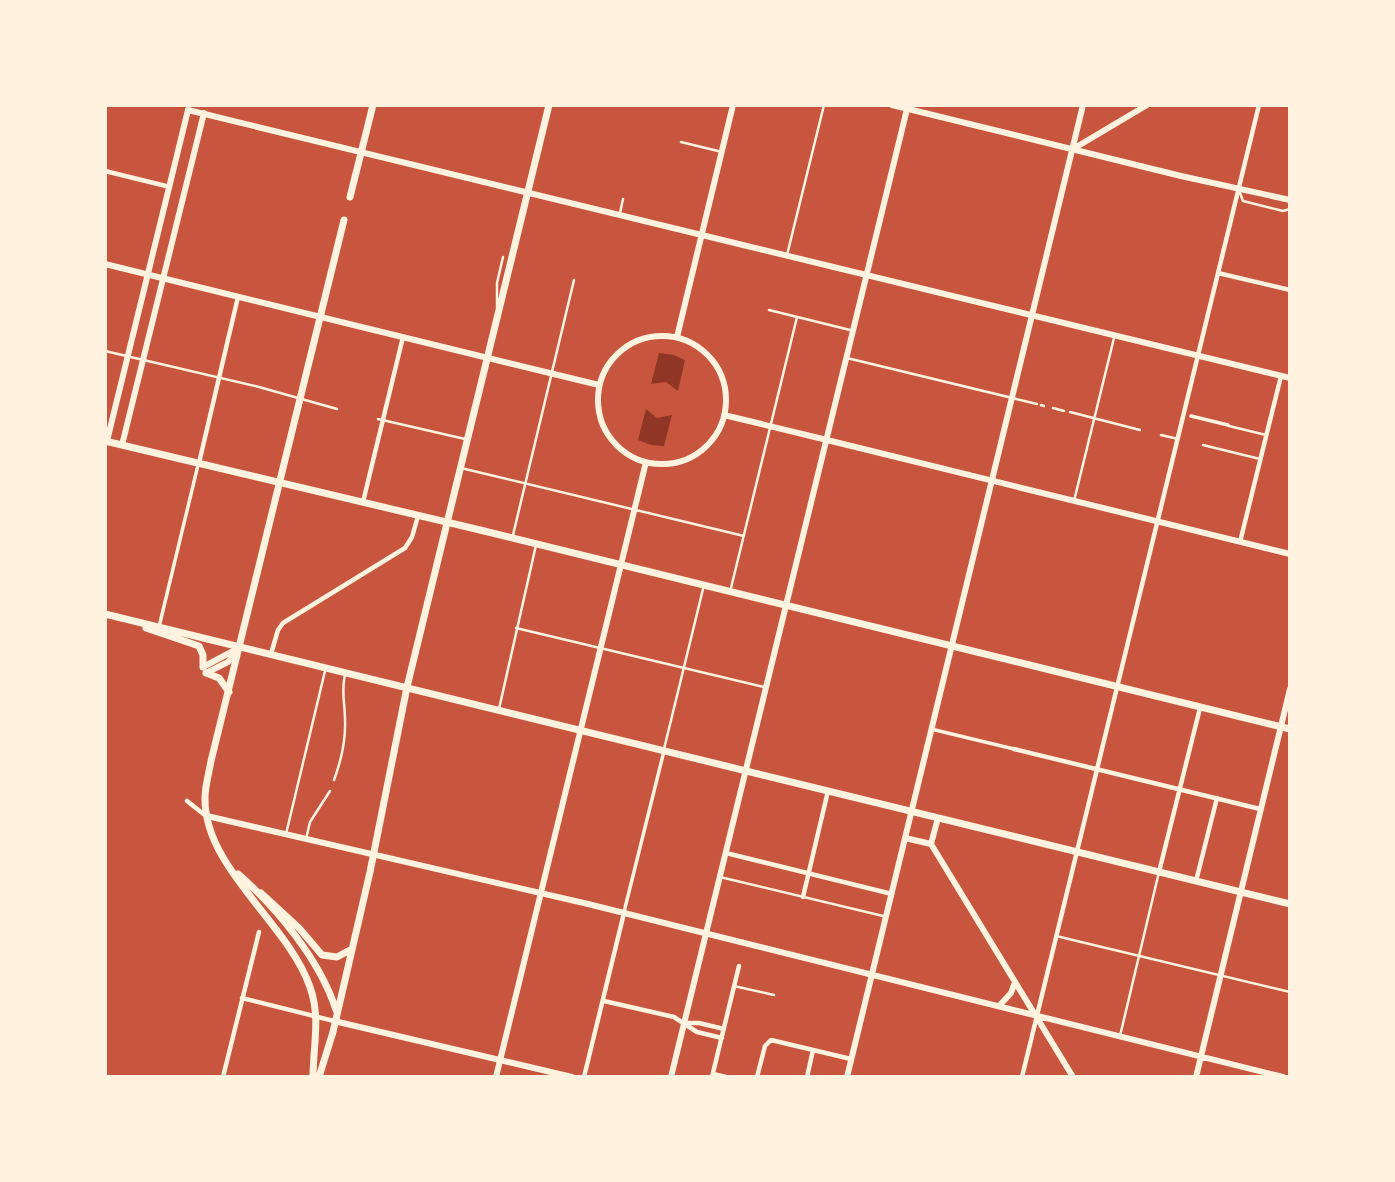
<svg xmlns="http://www.w3.org/2000/svg" width="1395" height="1182" viewBox="0 0 1395 1182" font-family="Quicksand,sans-serif">
<style>
.water{fill:#8f3625}
.lines{fill:none;stroke-linecap:round;stroke-linejoin:round}
.service{stroke:#fff3e0;stroke-width:2.5}
.pedestrian{stroke:#fff3e0;stroke-width:3.5}
.minor{stroke:#fff3e0;stroke-width:4.5}
.tertiary{stroke:#fff3e0;stroke-width:6}
.secondary{stroke:#fff3e0;stroke-width:6}
.primary{stroke:#fff3e0;stroke-width:7}
</style>
<rect width="100%" height="100%" fill="#c8553d"/>
<path class="water" d="M659,353L674,355L685,360L678,391L666,382L651,384Z
M646,409L657,418L672,415L664,446L651,445L638,440Z"/>
<g class="lines">
<path class="service" d="M681,142L722,152
M1239,190L1243,201L1283,211L1290,209
M620,213L623,199
M787,255L824,105
M497,307V283L503,257
M769,310L850,330
M105,351L259,387L337,409
M847,358L1037,404
M1041,405L1044,406
M1053,408L1064,411
M1070,412L1140,430
M378,419L465,439
M1229,426L1266,435
M1161,435L1178,439
M1203,445L1260,459
M461,468L744,536
M1074,501L1114,338
M513,535L574,280
M731,588L797,317
M516,628L764,687
M499,709L536,545
M664,749L704,585
M334,780C341,761 346,741 345,720C345,704 341,691 345,675
M286,834L325,671
M306,839L310,822L330,791
M720,877L883,916
M1056,936L1290,992
M734,986L774,995
M1120,1036L1159,872"/>
<path class="pedestrian" d="M1191,416L1228,425
M159,627L198,465
M931,729L1014,749
M624,912L664,751"/>
<path class="minor" d="M105,171L170,187
M1218,273L1290,290
M199,463L238,297
M363,502L403,337
M1240,542L1281,376
M271,654L278,630L283,623L405,548L412,537L418,516
M1014,749L1260,809
M187,801L206,816
M726,853L892,894
M1159,872L1200,708
M1196,881L1217,798
M803,897L828,791
M242,998L334,1021
M604,1001L674,1017L697,1032L722,1038
M685,1023H699L724,1029
M713,1074L726,1077
M223,1077L259,932
M584,1077L624,913
M712,1077L739,966
M757,1077L765,1046L771,1040L851,1059
M807,1077L813,1050
M1022,1077L1259,105"/>
<path class="tertiary" d="M598 400a64 64 0 1 1 128 0a64 64 0 1 1-128 0Z
M677,337L733,105
M488,358L599,385
M724,415L827,440
M107,441L188,110
M122,445L204,113
M203,667L235,650
M206,673L228,662L237,652
M496,1077L646,462"/>
<path class="secondary" d="M892,105L1181,176L1290,200
M188,110L1290,378
M1073,149L1147,105
M105,264L488,358
M827,440L1290,554
M207,816L588,904L1283,1077
M905,838L931,844L1073,1077
M931,844L938,818
M999,1006L1011,993L1015,982
M334,1021L572,1077
M671,1077L908,105
M847,1077L1083,105
M1196,1077L1290,689"/>
<path class="primary" d="M350,197L373,105
M105,441L480,530L1290,729
M105,614L1290,904
M146,628L199,646L203,655V667
M206,673L219,678L229,692
M238,874C277,908 320,960 336,1010
M261,893L299,928L322,955L337,957L350,950
M313,1077C313,1046 321,1018 310,987C288,923 204,868 205,798C205,786 209,773 211,761L344,220
M319,1077L333,1032L370,872L407,687L549,105"/>
</g>
<rect width="1395" height="1182" fill="none" stroke="#fff3e0" stroke-width="214"/>
</svg>
